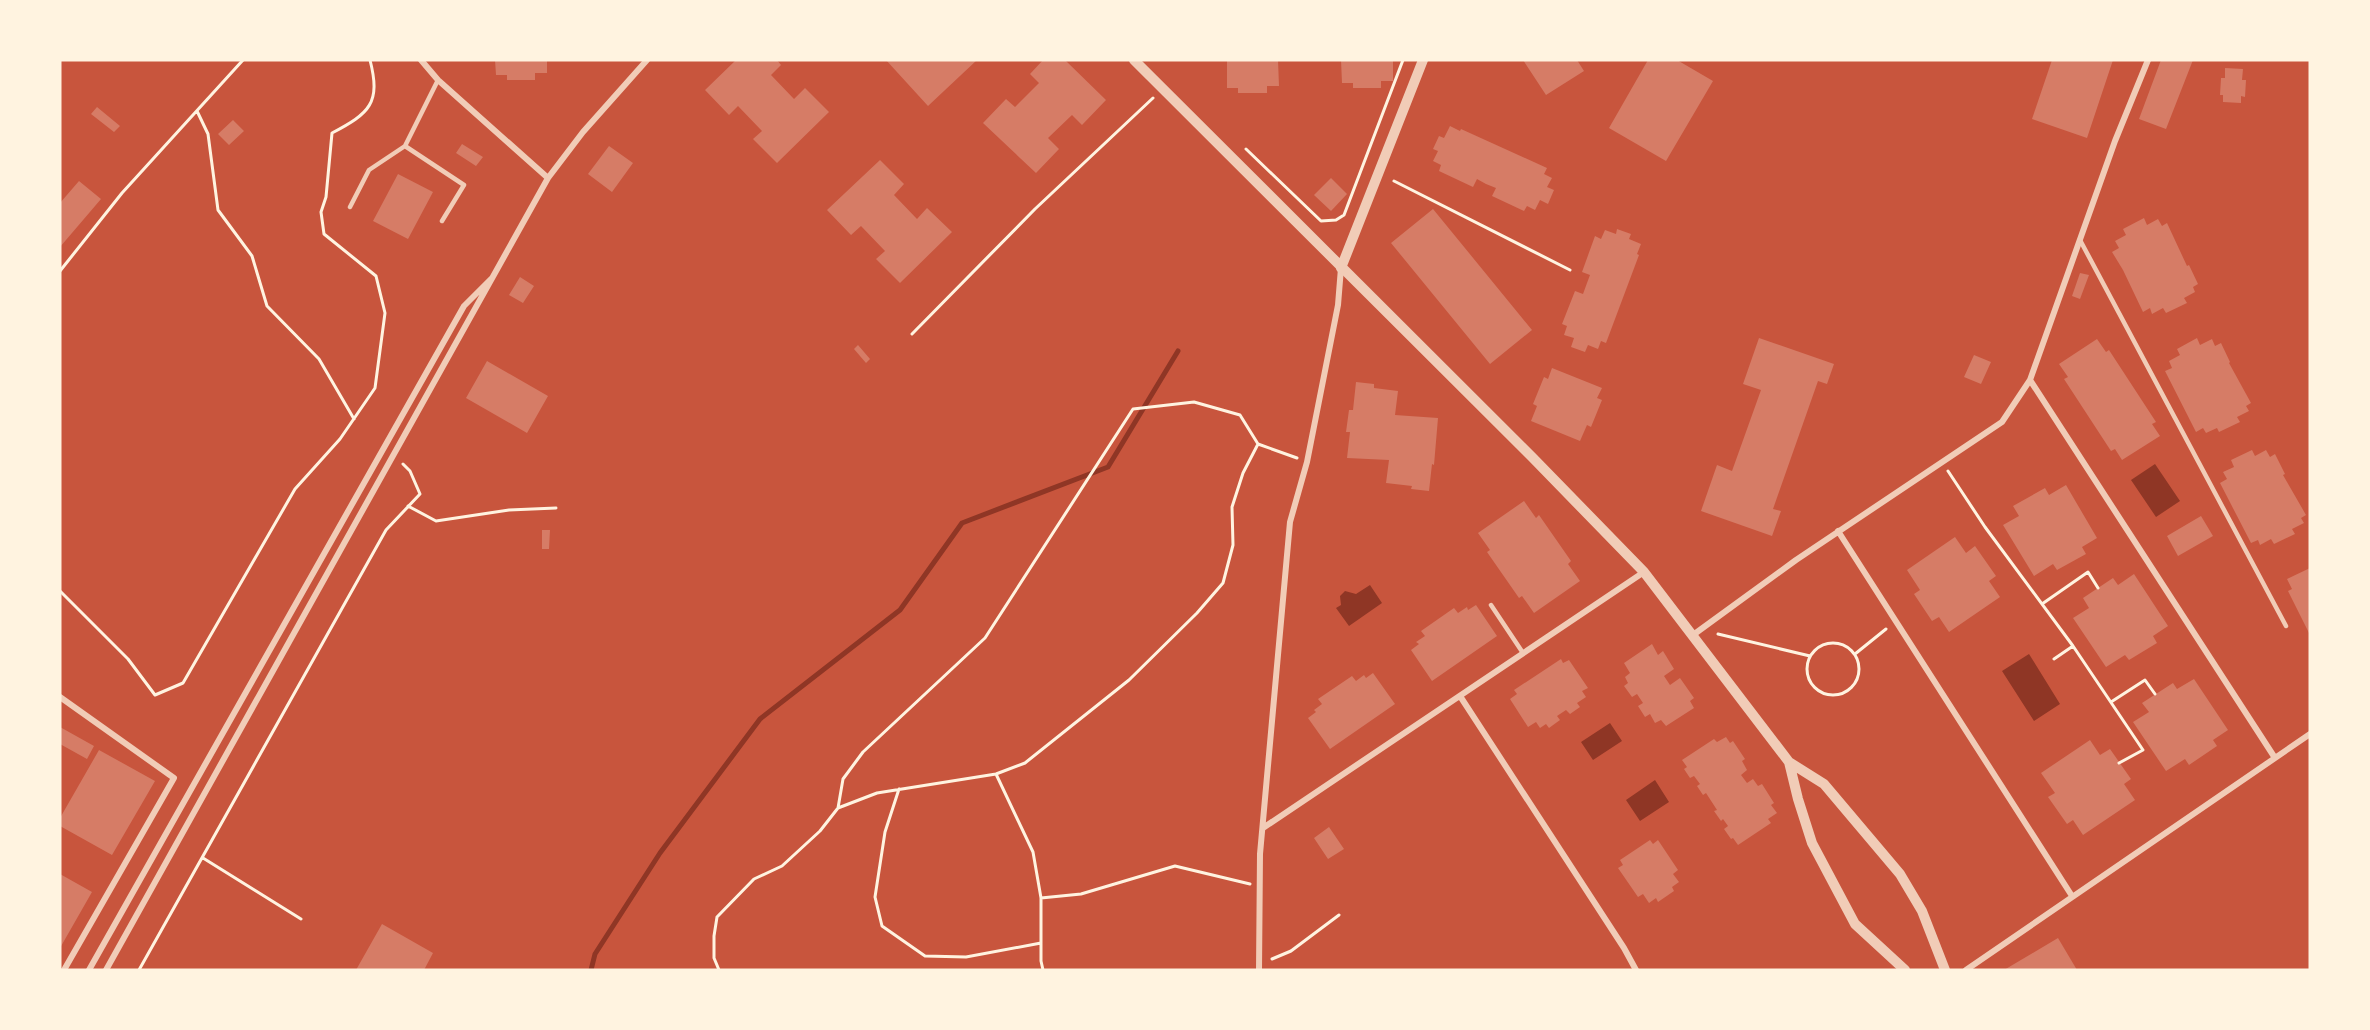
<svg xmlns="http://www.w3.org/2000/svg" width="2370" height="1030" viewBox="0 0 2370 1030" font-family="Karla,sans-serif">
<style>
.water{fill:#8f3625}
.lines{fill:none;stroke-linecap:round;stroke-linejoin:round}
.stream{stroke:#8f3625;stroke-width:5}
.building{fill:#d67c66}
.path{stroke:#fff3e0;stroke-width:3}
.service{stroke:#f1ccb7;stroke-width:4.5}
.minor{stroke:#f1ccb7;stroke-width:6}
.tertiary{stroke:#f1ccb7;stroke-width:10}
</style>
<rect width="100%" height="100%" fill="#c8553d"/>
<path class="water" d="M2155,464L2180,501L2156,517L2131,480Z
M1370,585L1382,603L1349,626L1336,608L1341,605L1340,596L1345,591L1356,594Z
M2029,654L2060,704L2034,721L2002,671Z
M1610,723L1622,741L1593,760L1581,742Z
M1655,780L1669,802L1640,821L1626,800Z"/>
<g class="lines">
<path class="stream" d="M591,970L595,954L660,853L760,719L900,610L962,523L1108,467L1178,351"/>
</g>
<path class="building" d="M495,60H547V73H535V80H507V75H496Z
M736,60H777L781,65L771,75L794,99L805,88L829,112L777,163L753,139L762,131L738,106L729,115L705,90Z
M886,60H977L928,106Z
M1043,60H1065L1106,100L1082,125L1072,115L1048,138L1059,149L1036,173L983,123L1006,99L1015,107L1039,83L1030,74Z
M1227,60H1278L1279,86H1267V93H1238V88H1227Z
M1341,60H1393V81H1381V88H1353V83H1342Z
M1523,60H1577L1584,71L1546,95Z
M1648,60H1677L1713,81L1666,161L1609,128Z
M2052,60H2113L2087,138L2032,119Z
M2161,60H2193L2166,129L2139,119Z
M2225,68L2243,69L2242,80H2246L2245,97L2241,96V103L2223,102V95H2220L2221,78H2225Z
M97,107L120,126L114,132L91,114Z
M233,120L244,131L229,145L218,134Z
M1450,126L1460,131L1461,129L1547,168L1544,174L1552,178L1547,187L1554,190L1548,204L1540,200L1535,210L1527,206L1524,211L1492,196L1496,188L1486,184L1477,179L1473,187L1439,171L1441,165L1433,161L1438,151L1433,149L1439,136L1444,138Z
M462,144L483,157L476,166L456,153Z
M609,146L633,163L612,192L588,174Z
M880,160L904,184L894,195L917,219L927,208L952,232L900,283L876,259L885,251L861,226L851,235L827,210Z
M398,174L433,192L408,239L373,221Z
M1331,178L1347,194L1331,211L1314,195Z
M79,181L101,199L60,247V203Z
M1433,209L1532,330L1490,364L1391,243Z
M2144,218L2147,225L2158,219L2162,226L2167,223L2187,266L2189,265L2198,284L2193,287L2195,292L2184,298L2187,303L2166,313L2163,308L2152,314L2150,308L2143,312L2123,270L2112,252L2119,248L2115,241L2126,235L2123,229Z
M1617,229L1631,234L1629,239L1641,244L1637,254L1639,255L1606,343L1601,341L1598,349L1588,345L1585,352L1571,347L1574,338L1564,335L1567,326L1562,324L1575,291L1583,294L1587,283L1590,275L1582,272L1595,236L1601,239L1605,230L1616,234Z
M2080,273L2089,275L2080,299L2072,296Z
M520,277L534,286L523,303L509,295Z
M1759,338L1834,364L1827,384L1818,381L1773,509L1781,511L1772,536L1701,511L1717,465L1732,471L1761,390L1743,384Z
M2197,338L2200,345L2212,339L2215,346L2221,343L2230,362L2229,363L2251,403L2246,406L2249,411L2237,417L2240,422L2219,432L2217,428L2206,433L2203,428L2196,432L2165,371L2172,368L2169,361L2180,355L2177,349Z
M2097,339L2106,352L2109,350L2156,422L2152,424L2160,436L2122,460L2115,449L2111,451L2064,379L2068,377L2059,364Z
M858,345L870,359L866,363L854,349Z
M1974,355L1991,362L1981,384L1964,377Z
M487,361L548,396L527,433L466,398Z
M1552,368L1602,388L1597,398L1602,400L1591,427L1587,425L1580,441L1531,421L1537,406L1533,404L1544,377L1548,379Z
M1356,382L1374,384V388L1398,391L1395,415L1438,418L1434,465L1432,464L1429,491L1411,489L1412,486L1386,483L1389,460L1347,458L1350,432H1346L1349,410H1353Z
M2252,450L2255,456L2266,450L2270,457L2275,454L2285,474L2283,475L2306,515L2301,518L2304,523L2292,529L2295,534L2274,544L2271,539L2260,545L2258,540L2251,543L2220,483L2227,479L2223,472L2234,467L2231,460Z
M2066,485L2097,538L2082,547L2086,554L2057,570L2053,564L2034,576L2003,525L2019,516L2013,506L2045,488L2049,495Z
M1524,501L1536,518L1539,515L1571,561L1568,564L1580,581L1534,613L1522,596L1519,598L1487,552L1490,550L1478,533Z
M2201,516L2213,536L2178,556L2167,536Z
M542,530H550L549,549H542Z
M1955,537L1966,553L1975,546L1996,576L1989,581L2000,597L1949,632L1939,617L1932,621L1914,594L1920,590L1907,570Z
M2310,568V635L2288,591L2292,589L2287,579Z
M2134,574L2168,626L2153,636L2157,643L2129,660L2125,655L2106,667L2073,618L2089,608L2083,598L2113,578L2118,585Z
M1476,605L1497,636L1432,681L1411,650L1419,644L1416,642L1425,636L1421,631L1454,608L1458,613L1467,607L1468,610Z
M1652,644L1658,655L1663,651L1674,669L1664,676L1670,685L1680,678L1694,698L1690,701L1694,708L1666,726L1661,720L1655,723L1650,714L1645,717L1638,706L1643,703L1637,694L1632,697L1624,686L1628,683L1625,677L1630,673L1624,663Z
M1561,659L1563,663L1569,660L1588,688L1582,691L1586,697L1577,703L1580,707L1570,714L1566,710L1557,716L1560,720L1549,728L1546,724L1540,728L1536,722L1528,727L1510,699L1517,694L1514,690Z
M1373,673L1395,704L1330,749L1308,718L1316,712L1314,710L1322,704L1318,699L1352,676L1356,681L1364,675L1366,678Z
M2194,679L2228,730L2213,740L2217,746L2189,765L2185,759L2166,771L2133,722L2149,712L2142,703L2173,683L2177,689Z
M60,727L94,746L87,759L60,744Z
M1726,737L1730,743L1733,741L1745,759L1742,761L1747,770L1741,775L1747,783L1753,779L1758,786L1762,784L1774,803L1771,805L1777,813L1768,819L1771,823L1738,845L1733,838L1731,839L1724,829L1728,826L1723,819L1721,821L1714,811L1717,810L1706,793L1703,795L1697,786L1700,784L1694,776L1690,778L1684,769L1687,767L1682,760L1714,739L1717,742Z
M2090,740L2100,755L2110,749L2131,779L2124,784L2135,800L2083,835L2073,820L2067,824L2048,797L2055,793L2041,773Z
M99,750L155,781L112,855L60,826V818Z
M1329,827L1344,849L1328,859L1314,838Z
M1650,840L1653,844L1658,840L1678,870L1673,874L1679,882L1672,887L1674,891L1658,902L1656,898L1649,903L1643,894L1638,897L1618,868L1623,865L1620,860Z
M60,874L92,892L60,948Z
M382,924L433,953L424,970H356Z
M2058,938L2077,970H2004Z"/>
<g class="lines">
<path class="path" d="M197,111L208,134L218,210L252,256L267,306L319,359L354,419
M1246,149L1321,221L1336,220L1344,215L1403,60
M1394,181L1570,270
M60,271L122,193L243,60
M912,334L1035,209L1153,98
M1258,444L1297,458
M1948,471L1985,527L2073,646L2143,750L2119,763
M408,506L436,521L509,510L556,508
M60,591L128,659L155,695L183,683L295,489L340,439L375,388L385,313L376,276L324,234L321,212L326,197L332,133C370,113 381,103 370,60
M2042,604L2088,572L2098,588
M1718,634L1810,656
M1807 669a26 26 0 1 1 52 0a26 26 0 1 1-52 0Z
M1855,654L1886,629
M2054,659L2073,646
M2111,702L2145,680L2155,694
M996,774L1033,852L1041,898V961L1043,970
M899,789L885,832L875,897L882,926L925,956L966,957L1041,943
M203,858L301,919
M1041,898L1081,894L1175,866L1250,884
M1272,959L1291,951L1339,915
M139,970L386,530L420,494L410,471L403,464
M719,970L714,958V936L717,917L754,879L782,866L820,831L838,808L843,779L863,752L985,638L1133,409L1194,402L1240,415L1258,444L1243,473L1232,507L1233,545L1223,583L1197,613L1129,680L1025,763L996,774L877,793L838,808"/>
<path class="service" d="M405,146L464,185L442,221
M350,207L369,170L405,146L438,80
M2080,240L2286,626
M1491,605L1523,653"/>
<path class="minor" d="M421,60L438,80L548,178
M2030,380L2275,758
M1838,531L2072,896
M1693,635L1796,560L2002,422L2030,380L2115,141L2148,60
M1460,696L1624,948L1636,970
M60,697L174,778L64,970
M1263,828L1644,572
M89,970L464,306L491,279
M106,970L548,178L583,132L647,60
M1259,970L1260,854L1290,522L1307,462L1338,305L1341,268
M1966,970L2310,734"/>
<path class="tertiary" d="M1134,60L1533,458L1644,572L1789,762L1824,784L1900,874L1922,911L1945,970
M1341,268L1423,60
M1789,762L1798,799L1812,843L1855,924L1905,970"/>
</g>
<rect width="2370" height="1030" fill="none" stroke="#fff3e0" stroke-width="123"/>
</svg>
